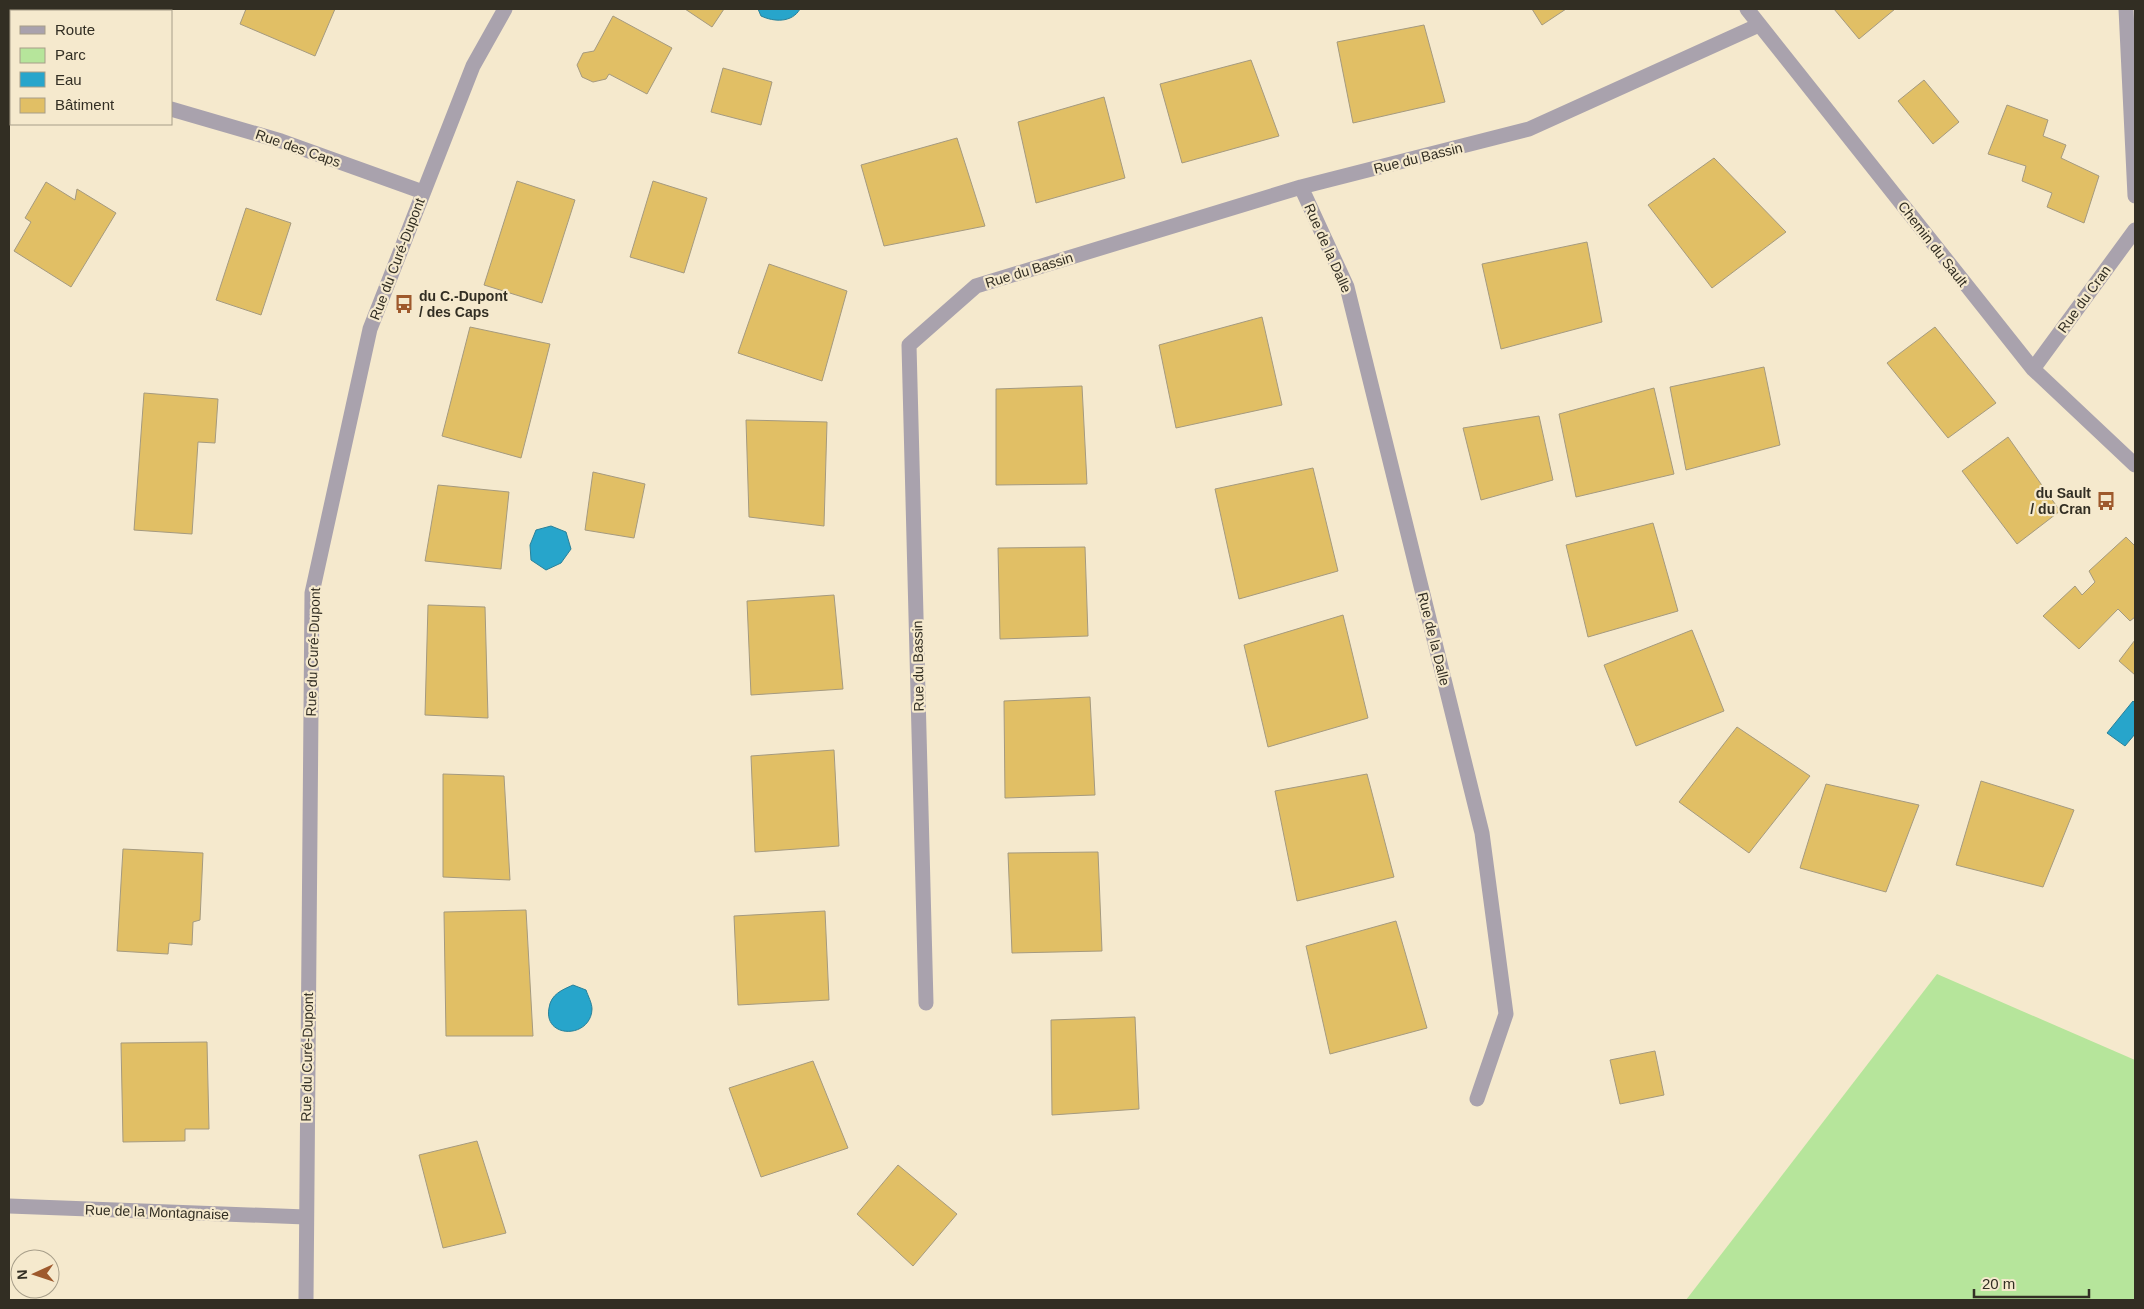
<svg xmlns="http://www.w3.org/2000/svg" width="2144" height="1309" viewBox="0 0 2144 1309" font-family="Arial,sans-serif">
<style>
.green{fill:#b6e59b}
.water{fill:#27a5cb;stroke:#2a8199}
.building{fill:#e1bf65;stroke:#a59a7f}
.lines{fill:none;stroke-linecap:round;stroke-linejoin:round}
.minor{stroke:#a9a2ad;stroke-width:15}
.labels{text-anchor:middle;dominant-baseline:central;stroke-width:4.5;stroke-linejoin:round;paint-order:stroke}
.street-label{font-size:14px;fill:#322e23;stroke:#f5e9cd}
.poi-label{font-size:14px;font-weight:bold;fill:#322e23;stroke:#f5e9cd;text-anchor:start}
</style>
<rect width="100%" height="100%" fill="#f5e9cd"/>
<path class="green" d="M1937,974L2135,1060V1300H1686Z"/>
<path class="water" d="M758,9H800C792,23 774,22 761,16Z
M551,526L566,532L571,549L561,563L546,570L531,560L530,545L536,530Z
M2133,701L2135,703V734L2125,746L2107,733Z
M573,985L586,990C588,996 592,1003 592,1009C591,1039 543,1039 549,1008C551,994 562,990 573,985Z"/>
<path class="building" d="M246,9H335L315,56L240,24Z
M685,9H724L712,27Z
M1532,9H1566L1542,25Z
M1834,9H1895L1859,39Z
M613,16L672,48L647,94L609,74L606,79L593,82L582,77L577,65L583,53L594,51Z
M1424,25L1445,102L1353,123L1337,42Z
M1251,60L1279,136L1182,163L1160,84Z
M723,68L772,82L761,125L711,112Z
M1924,80L1959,122L1933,144L1898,101Z
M1104,97L1125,178L1036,203L1018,122Z
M2007,105L2048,120L2043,136L2066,145L2061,158L2099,176L2084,223L2047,207L2052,193L2022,181L2026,166L1988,154Z
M957,138L985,226L884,246L861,165Z
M1714,158L1786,232L1712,288L1648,205Z
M517,181L575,200L542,303L484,285Z
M653,181L707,198L684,273L630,257Z
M46,182L75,200L77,189L116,213L71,287L14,251L31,222L25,218Z
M246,208L291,223L261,315L216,300Z
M1587,242L1602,322L1501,349L1482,264Z
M769,264L847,291L822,381L738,353Z
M1262,317L1282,405L1176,428L1159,345Z
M470,327L550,344L521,458L442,436Z
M1935,327L1996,403L1948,438L1887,363Z
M1764,367L1780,445L1686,470L1670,387Z
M1082,386L1087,484L996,485V389Z
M1654,388L1674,474L1576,497L1559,414Z
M144,393L218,399L215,443L198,442L192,534L134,530Z
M1539,416L1553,480L1481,500L1463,428Z
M746,420L827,422L824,526L749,517Z
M2008,437L2060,511L2017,544L1962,471Z
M1313,468L1338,571L1239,599L1215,489Z
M593,472L645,484L634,538L585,530Z
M438,485L509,492L501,569L425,561Z
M1653,523L1678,611L1588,637L1566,545Z
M2126,537L2135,546V617L2130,621L2118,609L2079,649L2043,616L2075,586L2082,595L2095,582L2089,571Z
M1085,547L1088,636L1000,639L998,548Z
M834,595L843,689L751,695L747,601Z
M428,605L485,607L488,718L425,715Z
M1343,615L1368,718L1268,747L1244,645Z
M1692,630L1724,711L1636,746L1604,665Z
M2135,640V675L2119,661Z
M1090,697L1095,795L1005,798L1004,701Z
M1737,727L1810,776L1749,853L1679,802Z
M834,750L839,846L755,852L751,756Z
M443,774L504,776L510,880L443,877Z
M1367,774L1394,877L1297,901L1275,791Z
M1981,781L2074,810L2043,887L1956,865Z
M1826,784L1919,805L1886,892L1800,868Z
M123,849L203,853L200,920L193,922L192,945L169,943L168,954L117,951Z
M1098,852L1102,951L1012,953L1008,853Z
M526,910L533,1036H446L444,912Z
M825,911L829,1000L738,1005L734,916Z
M1396,921L1427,1028L1330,1054L1306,946Z
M1135,1017L1139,1109L1052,1115L1051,1020Z
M207,1042L209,1129H185V1141L123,1142L121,1043Z
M1655,1051L1664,1095L1620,1104L1610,1060Z
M813,1061L848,1148L761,1177L729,1088Z
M477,1141L506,1233L443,1248L419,1155Z
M898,1165L957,1214L913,1266L857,1214Z"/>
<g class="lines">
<path class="minor" d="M1747,9L2033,369L2135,465
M2126,9L2135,196
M9,62L11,63
M171,109L281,141L423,192
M1301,187L1347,287L1482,833L1506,1014L1477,1099
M2033,369L2135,230
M926,1003L909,345L976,286L1301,187L1529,129L1759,25
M9,1206L306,1217
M306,1300L312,593L370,329L473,66L505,9"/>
</g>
<defs>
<g id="bus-bare" transform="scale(1.5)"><path d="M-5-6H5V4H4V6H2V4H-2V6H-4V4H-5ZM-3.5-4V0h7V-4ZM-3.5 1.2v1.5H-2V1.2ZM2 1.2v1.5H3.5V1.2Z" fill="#9e592c" stroke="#f5e9cd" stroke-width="2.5" paint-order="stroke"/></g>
</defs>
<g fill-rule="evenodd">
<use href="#bus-bare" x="404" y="304"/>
<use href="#bus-bare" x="2106" y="501"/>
</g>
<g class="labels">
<g class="street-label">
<text transform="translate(298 148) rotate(19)">Rue des Caps</text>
<text transform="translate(1418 158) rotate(-14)">Rue du Bassin</text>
<text transform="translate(1933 244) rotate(52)">Chemin du Sault</text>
<text transform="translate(1328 248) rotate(66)">Rue de la Dalle</text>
<text transform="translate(397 259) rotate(-69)">Rue du Curé-Dupont</text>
<text transform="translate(1029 270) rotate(-17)">Rue du Bassin</text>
<text transform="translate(2084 299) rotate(-54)">Rue du Cran</text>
<text transform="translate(1434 639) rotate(76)">Rue de la Dalle</text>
<text transform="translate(313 652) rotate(-88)">Rue du Curé-Dupont</text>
<text transform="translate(918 666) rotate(-91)">Rue du Bassin</text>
<text transform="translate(307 1057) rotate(-89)">Rue du Curé-Dupont</text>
<text transform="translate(157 1212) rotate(2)">Rue de la Montagnaise</text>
</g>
<g class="poi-label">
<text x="419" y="296">du C.-Dupont<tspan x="419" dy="16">/ des Caps</tspan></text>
<text x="2091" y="493" text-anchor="end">du Sault<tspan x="2091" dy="16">/ du Cran</tspan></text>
</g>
</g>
<rect width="2144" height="1309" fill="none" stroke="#322e23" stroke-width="20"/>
<rect x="10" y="10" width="162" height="115" fill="#f5e9cd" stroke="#a79e89"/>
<rect x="20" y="26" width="25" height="8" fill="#a9a2ad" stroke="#a79e89"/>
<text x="55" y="35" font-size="15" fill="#322e23">Route</text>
<rect x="20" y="48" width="25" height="15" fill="#b6e59b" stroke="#a79e89"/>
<text x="55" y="60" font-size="15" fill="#322e23">Parc</text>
<rect x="20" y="72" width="25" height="15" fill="#27a5cb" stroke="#a79e89"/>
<text x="55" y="85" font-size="15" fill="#322e23">Eau</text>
<rect x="20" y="98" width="25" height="15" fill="#e1bf65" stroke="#a79e89"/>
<text x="55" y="110" font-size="15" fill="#322e23">Bâtiment</text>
<g transform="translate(35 1274) rotate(267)"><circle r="24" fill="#f5e9cd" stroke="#a79e89"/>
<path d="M0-4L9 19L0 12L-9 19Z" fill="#9e592c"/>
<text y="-8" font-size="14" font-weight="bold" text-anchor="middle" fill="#322e23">N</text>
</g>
<path d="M1974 1289v8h115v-8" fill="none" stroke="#322e23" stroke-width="2.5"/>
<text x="1982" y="1289" font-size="15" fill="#322e23" stroke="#f5e9cd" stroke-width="4" paint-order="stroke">20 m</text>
</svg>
